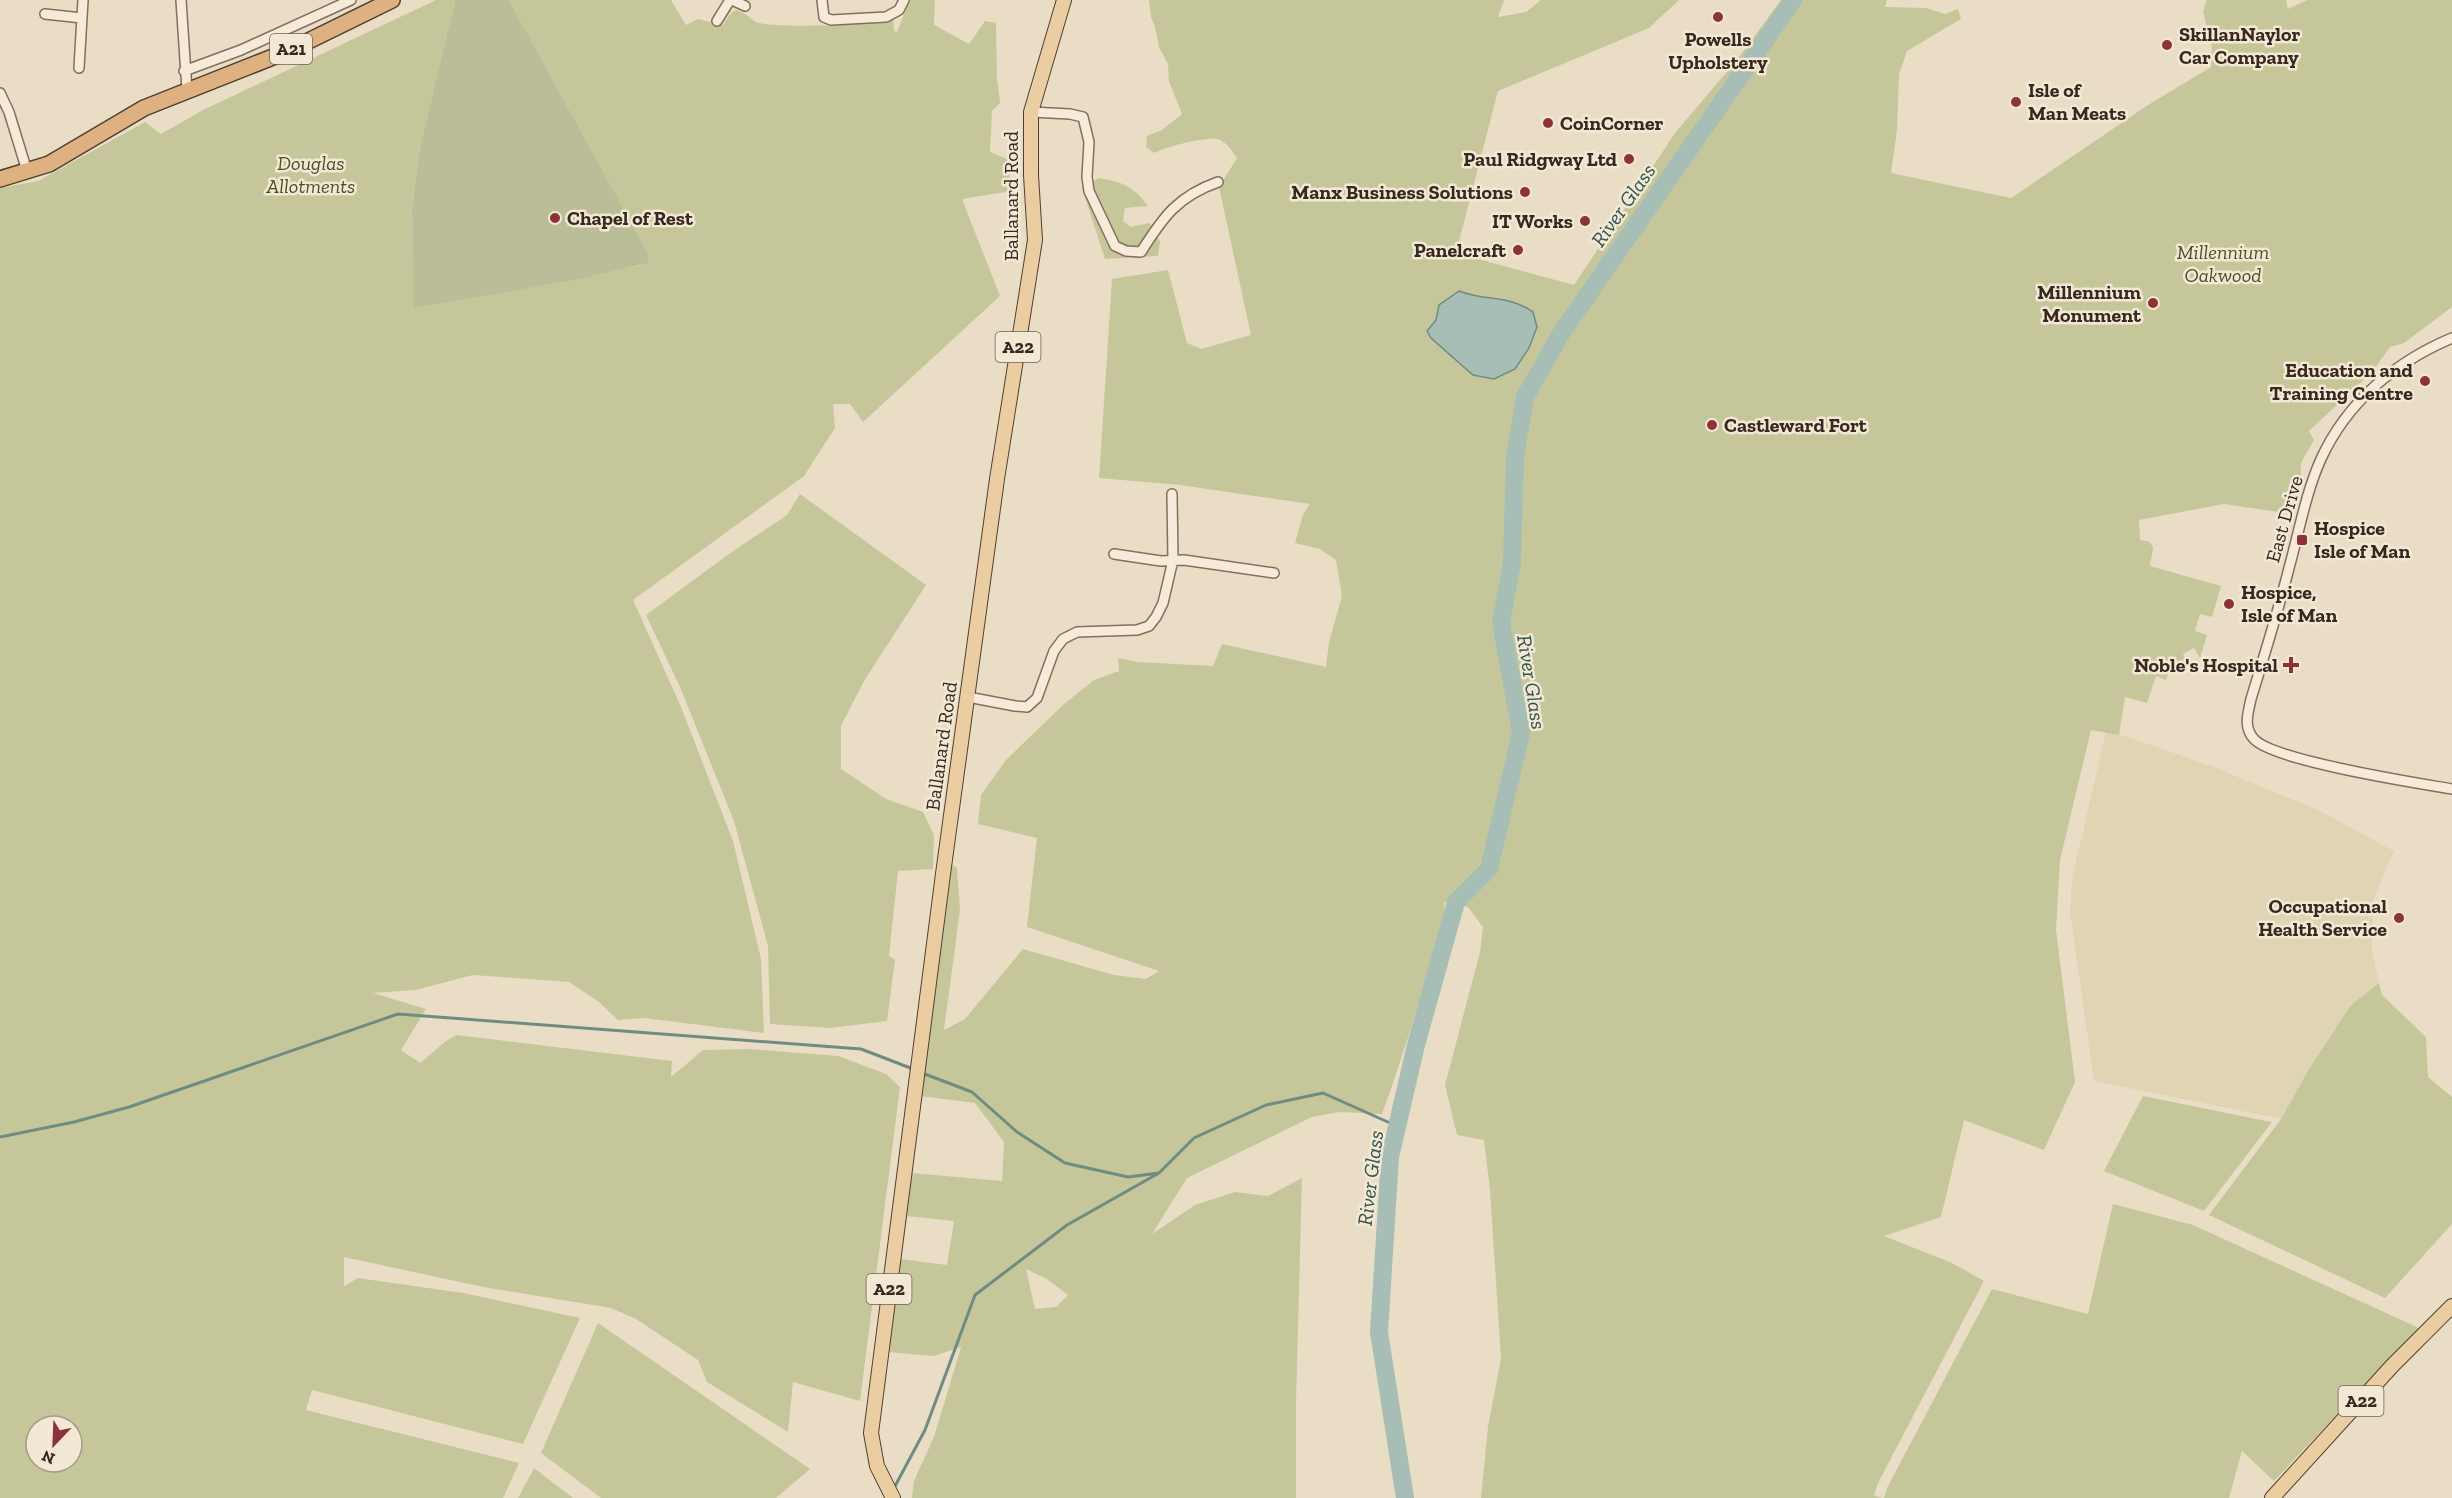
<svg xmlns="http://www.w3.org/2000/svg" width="2452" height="1498" viewBox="0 0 2452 1498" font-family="'Zilla Slab',serif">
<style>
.farmland{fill:#dfd5b4}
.green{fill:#c5c79a;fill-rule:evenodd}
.cemetery{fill:#bbbd99}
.water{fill:#a7beb6;stroke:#6e8c82;stroke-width:1.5}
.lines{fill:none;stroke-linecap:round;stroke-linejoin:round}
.stream{stroke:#6e8c82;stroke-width:3}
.river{stroke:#a7beb6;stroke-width:18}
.minor-casing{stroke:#846f5d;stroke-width:12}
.primary-casing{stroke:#523e31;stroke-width:16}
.trunk-casing{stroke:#523e31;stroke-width:18}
.minor{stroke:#f6ebd8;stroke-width:9}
.primary{stroke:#eacea1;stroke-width:14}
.trunk{stroke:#deb280;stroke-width:15}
.poi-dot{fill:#8e3239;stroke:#f2e8d4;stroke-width:2}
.labels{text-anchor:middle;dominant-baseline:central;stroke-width:5;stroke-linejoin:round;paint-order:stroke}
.shield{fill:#f2e8d4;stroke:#6e6256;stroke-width:1.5}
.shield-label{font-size:18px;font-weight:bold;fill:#352920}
.poi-label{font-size:20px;font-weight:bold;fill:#352920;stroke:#f2e8d4;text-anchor:end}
.park-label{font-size:20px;font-style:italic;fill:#495028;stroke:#f2e8d4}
.street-label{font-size:20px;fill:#352920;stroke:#f2e8d4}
.water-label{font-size:21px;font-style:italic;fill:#30544f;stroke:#f2e8d4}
</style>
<rect width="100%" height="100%" fill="#eaddc6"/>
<path class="farmland" d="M2106,732L2128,737L2214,767L2318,810L2394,851L2373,901L2372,952L2379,983L2351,1005L2309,1069L2281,1119L2094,1081L2070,912L2072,878Z"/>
<path class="green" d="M436,0H455L420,147L412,209L415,308L642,265L647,251L509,0H671L686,25L698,19L723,25L730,14L736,10C745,12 749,18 756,22C773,29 876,25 893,19L894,31L897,32L910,0H935L934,25L969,44L985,21L996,23L997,78L1000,103L992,111L990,152L1007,159L1012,191L962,199L1000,296L863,422L850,404H833L835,428L804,476L633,600L681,707L733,841L761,959L764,1033L644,1018L618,1020L599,1002L569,982L473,975L415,990L373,993L426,1009L401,1050L420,1063L446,1041L457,1035L672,1061L671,1077L703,1050L748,1049L838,1056L886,1074L900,1087L860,1401L793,1382L788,1432L707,1382L698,1360L636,1319L611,1308L483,1287L344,1257V1286L358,1278L463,1293L580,1318L523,1444L312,1390L306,1410L519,1463L503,1498H0V188L38,181L145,122L161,134L205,109ZM36,1426H72V1462H36Z
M1149,0H1504L1498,17L1526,12L1541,0H1679L1649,28L1498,91L1456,253L1574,285L1675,133L1737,60L1781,0H1887L1885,7L1926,8L1945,14L1958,9L1961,19L1907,51L1899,74L1897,130L1891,173L2011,198L2148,105L2211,67L2212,48L2203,11L2207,0H2286L2288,9L2307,0H2452V307L2404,343L2390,347L2372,372L2309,431L2314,440L2301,463V478L2279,512L2224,504L2139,520L2140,540L2150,542L2153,548L2150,566L2221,586L2212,617L2200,614L2195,631L2207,635L2200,658L2194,648L2183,654L2188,665L2172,660L2166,680L2156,676L2147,703L2125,697L2119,735L2091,730L2060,860L2056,930L2075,1082L2044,1150L1964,1120L1941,1217L1884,1236L1952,1263L1984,1281L1878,1483L1874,1495L1882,1498H1481L1488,1427L1501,1358L1490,1190L1484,1140L1457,1135L1445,1085L1480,952L1483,927L1468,907L1444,902L1445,912C1426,980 1406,1048 1382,1114L1340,1112L1312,1117L1187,1178L1152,1234L1195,1205L1235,1192L1268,1196L1302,1178L1296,1403V1498H912L914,1481L934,1437L961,1347L934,1356L887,1352L900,1259L947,1265L954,1221L906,1216L912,1173L1002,1181L1004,1142L975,1103L920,1096L952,865L957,868L960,910L944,1030L965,1019L1023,949L1114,975L1146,979L1159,971L1027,927L1037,838L978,824L981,795L1006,760L1064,704L1094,680L1119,671L1118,658L1138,662L1213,666L1222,644L1326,667L1329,642L1342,596L1336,560L1320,549L1295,543L1303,515L1310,504L1180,485L1099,478L1112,279L1168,270L1187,343L1201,349L1251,335L1219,187L1237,158C1232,151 1228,144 1220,140C1209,135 1166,147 1154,153L1146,147L1147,136L1162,130L1182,114L1169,81L1168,64L1159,47L1155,27L1151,17ZM1026,1269L1047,1279L1068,1295L1056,1307L1035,1309Z
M1099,178C1122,182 1133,186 1148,206L1125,208L1123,221L1131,227L1150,223L1160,242L1158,256L1105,259L1082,188Z
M800,494L926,585L864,681L841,726V769L886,799L923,812L934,835L933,869L898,871L889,956L895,960L887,1021L830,1028L770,1024L768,946L734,821L680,687L646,615L733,551L787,515Z
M2379,983L2382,995L2426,1037L2428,1077L2452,1097V1224L2385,1298L2209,1215L2281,1119L2309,1069L2351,1005Z
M2143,1096L2271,1122H2272L2204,1211L2104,1171Z
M2113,1204L2193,1225L2419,1328L2274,1481L2242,1451L2229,1498H1884L1887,1488L1992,1289L2088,1314Z
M598,1323L810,1469L776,1498H601L541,1453Z
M534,1468L573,1498H518Z"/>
<path class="cemetery" d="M455,0H509L647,251L648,263L574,280L414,308L412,209L420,147Z"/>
<path class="water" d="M1459,291C1487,302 1507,294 1533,312L1537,327L1529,348L1515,369L1494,379L1473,375L1431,338L1427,331L1436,320L1439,305Z"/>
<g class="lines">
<path class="stream" d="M922,1073L972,1092L1017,1132L1065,1163L1128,1177L1159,1173
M0,1137L74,1122L129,1107L398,1014L861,1049L913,1069
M894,1488L925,1430L975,1295L1067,1225L1159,1173L1194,1138L1266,1105L1323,1093L1399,1127"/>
<path class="river" d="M1405,1498L1379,1332L1390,1157L1416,1045L1456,902L1489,869L1521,733L1501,623L1512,562L1515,457L1525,397L1562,332L1793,0"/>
<g class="minor-casing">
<path id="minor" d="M181,0L187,90
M732,0L745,6
M822,0L824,17L831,20L886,17L899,10L904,0
M45,14L82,18
M717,21L730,0
M79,68L83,0
M184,71L241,50L351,0
M0,93L9,112L27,171
M1031,112L1070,114L1083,117L1089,142L1087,177L1089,191L1115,246L1126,251L1141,252C1163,217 1178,196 1218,182
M2452,338C2395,362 2347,402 2321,459C2306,492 2299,532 2289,568C2278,612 2264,656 2251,699C2248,713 2243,727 2254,739C2274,761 2417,783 2452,789
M1114,554L1161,561L1184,560L1274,573
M968,697L1015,706L1027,707L1037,698L1054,651L1063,639L1077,632L1137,630L1149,626L1156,617L1163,603L1173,560L1172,494"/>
</g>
<g class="primary-casing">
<path id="primary" d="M893,1498L877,1466L871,1433L943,874L997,479L1035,240L1031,175V112L1064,0
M2272,1498L2392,1366L2452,1306"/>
</g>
<g class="trunk-casing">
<path id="trunk" d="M0,179L49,164L144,108L288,51L392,0"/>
</g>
<use href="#minor" class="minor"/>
<use href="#primary" class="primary"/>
<use href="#trunk" class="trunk"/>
</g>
<g class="poi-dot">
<circle cx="1718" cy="17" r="6"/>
<circle cx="2167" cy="45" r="6"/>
<circle cx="2016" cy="102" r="6"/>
<circle cx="1548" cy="123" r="6"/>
<circle cx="1629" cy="159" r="6"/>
<circle cx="1525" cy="192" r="6"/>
<circle cx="555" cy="218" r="6"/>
<circle cx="1585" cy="221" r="6"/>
<circle cx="1518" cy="250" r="6"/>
<circle cx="2153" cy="303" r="6"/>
<circle cx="2425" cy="381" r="6"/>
<circle cx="1712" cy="425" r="6"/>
<rect x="2296" y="534" width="12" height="12" rx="3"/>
<circle cx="2229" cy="604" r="6"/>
<path d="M2288 656h6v6h6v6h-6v6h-6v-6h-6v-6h6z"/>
<circle cx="2399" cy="918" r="6"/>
</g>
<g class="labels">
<g class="shield">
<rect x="270" y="34" width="42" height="30" rx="4.5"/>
<rect x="995.5" y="332" width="45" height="30" rx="4.5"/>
<rect x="866.5" y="1274" width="45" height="30" rx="4.5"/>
<rect x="2338.5" y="1386" width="45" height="30" rx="4.5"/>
</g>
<g class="shield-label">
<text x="291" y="49">A21</text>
<text x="1018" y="347">A22</text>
<text x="889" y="1289">A22</text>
<text x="2361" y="1401">A22</text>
</g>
<g class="poi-label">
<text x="2179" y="34" text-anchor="start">SkillanNaylor<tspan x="2179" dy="23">Car Company</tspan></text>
<text x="1718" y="39" text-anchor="middle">Powells<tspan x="1718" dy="23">Upholstery</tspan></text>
<text x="2028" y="90" text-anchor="start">Isle of<tspan x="2028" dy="23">Man Meats</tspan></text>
<text x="1560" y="123" text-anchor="start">CoinCorner</text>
<text x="1617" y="159">Paul Ridgway Ltd</text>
<text x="1513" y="192">Manx Business Solutions</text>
<text x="567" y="218" text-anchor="start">Chapel of Rest</text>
<text x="1573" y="221">IT Works</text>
<text x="1506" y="250">Panelcraft</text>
<text x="2141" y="292">Millennium<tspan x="2141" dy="23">Monument</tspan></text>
<text x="2413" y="370">Education and<tspan x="2413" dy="23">Training Centre</tspan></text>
<text x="1724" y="425" text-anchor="start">Castleward Fort</text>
<text x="2314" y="528" text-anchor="start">Hospice<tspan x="2314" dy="23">Isle of Man</tspan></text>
<text x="2241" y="592" text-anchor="start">Hospice,<tspan x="2241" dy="23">Isle of Man</tspan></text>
<text x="2278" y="665">Noble's Hospital</text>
<text x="2387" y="906">Occupational<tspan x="2387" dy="23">Health Service</tspan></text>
</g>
<g class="park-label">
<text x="311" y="163">Douglas<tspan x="311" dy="23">Allotments</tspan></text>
<text x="2223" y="252">Millennium<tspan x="2223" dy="23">Oakwood</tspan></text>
</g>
<g class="street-label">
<text transform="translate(1011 196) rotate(-90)">Ballanard Road</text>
<text transform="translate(2284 519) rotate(-74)">East Drive</text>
<text transform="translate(941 746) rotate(-82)">Ballanard Road</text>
</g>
<g class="water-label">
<text transform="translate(1623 205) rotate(-55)">River Glass</text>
<text transform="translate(1532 682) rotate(81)">River Glass</text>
<text transform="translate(1370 1178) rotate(-83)">River Glass</text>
</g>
</g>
<g transform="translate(54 1444) rotate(203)"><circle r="28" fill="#f2e8d4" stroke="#a69c8c" stroke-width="1.5"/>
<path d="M0-4.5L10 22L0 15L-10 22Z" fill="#8e3239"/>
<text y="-9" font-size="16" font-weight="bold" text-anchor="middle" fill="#352920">N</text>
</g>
</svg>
